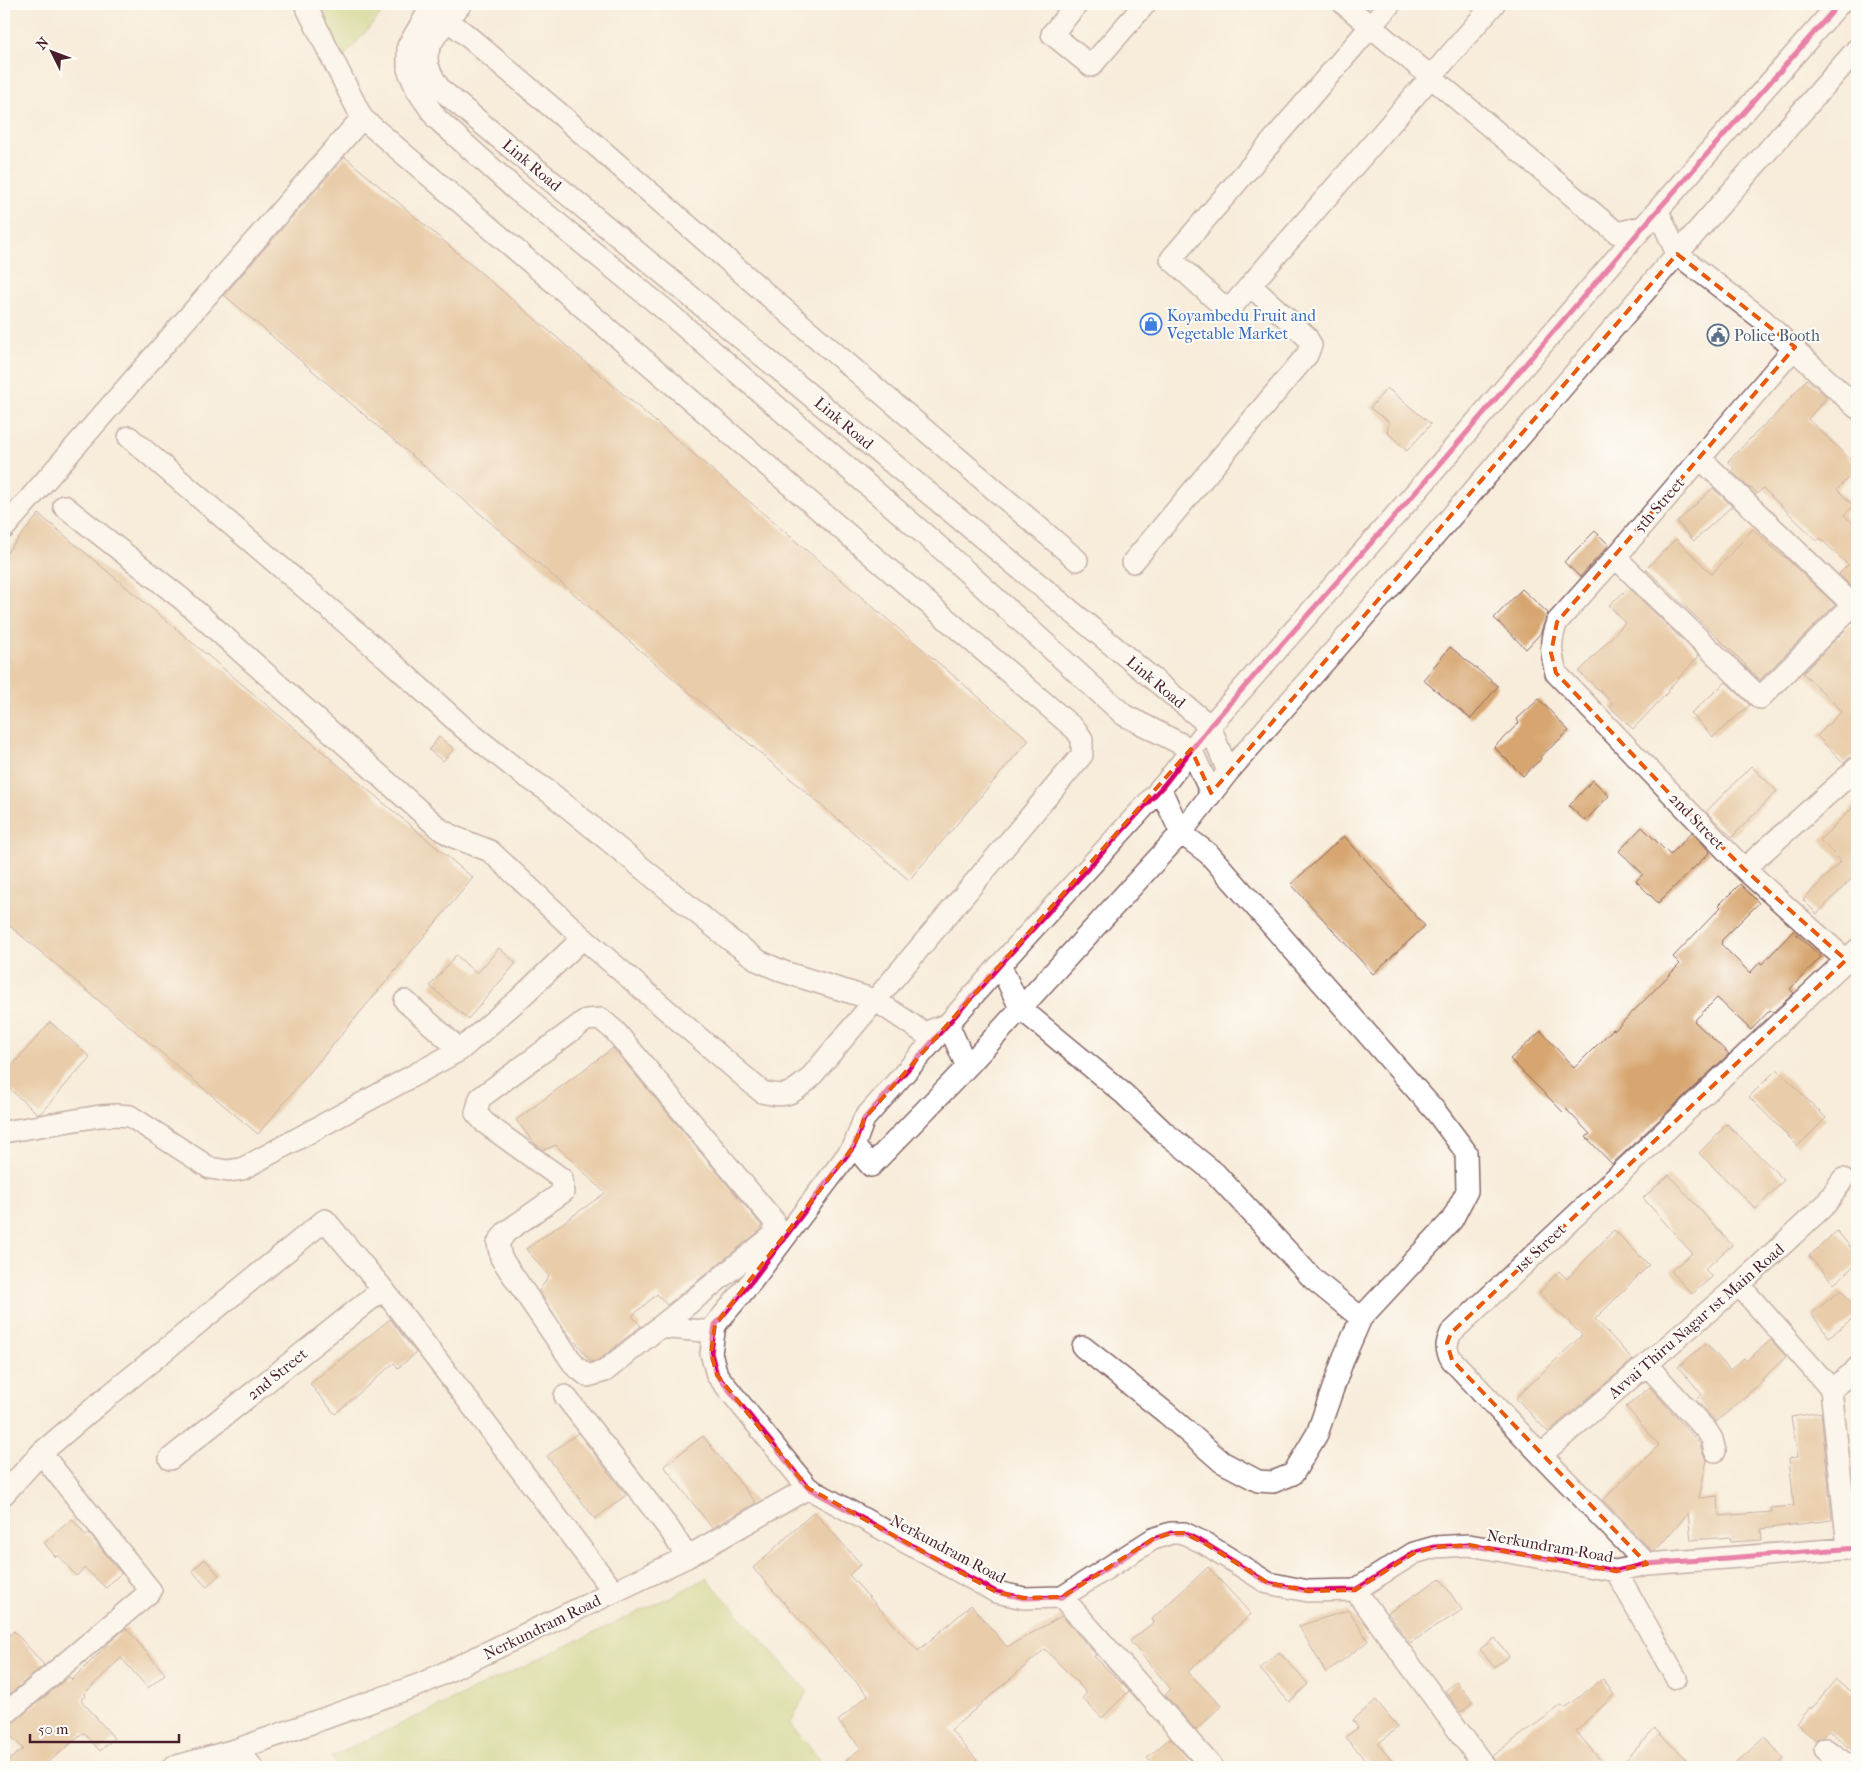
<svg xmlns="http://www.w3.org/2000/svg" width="1861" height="1771" viewBox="0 0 1861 1771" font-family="'IM FELL French Canon',serif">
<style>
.green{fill:#bccf72;stroke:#83774e}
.building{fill:#d7a670}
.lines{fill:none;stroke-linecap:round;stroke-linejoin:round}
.minor-casing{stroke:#876768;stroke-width:24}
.minor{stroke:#fff;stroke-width:21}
.cycleway-casing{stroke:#fdfcf7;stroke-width:8}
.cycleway{stroke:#d6006c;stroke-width:5}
.marked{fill:none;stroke:#e8590c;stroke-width:4;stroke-dasharray:10 6;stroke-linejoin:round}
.labels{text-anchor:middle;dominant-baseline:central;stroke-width:4;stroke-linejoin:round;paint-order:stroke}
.street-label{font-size:16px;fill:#4a1f2b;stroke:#fdfcf7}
.shop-label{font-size:16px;fill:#366cbe;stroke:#fdfcf7;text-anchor:start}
.service-label{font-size:16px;fill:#4e5e75;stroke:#fdfcf7;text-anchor:start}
</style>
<rect width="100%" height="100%" fill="#fdfcf7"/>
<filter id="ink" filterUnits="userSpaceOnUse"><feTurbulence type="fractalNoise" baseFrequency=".02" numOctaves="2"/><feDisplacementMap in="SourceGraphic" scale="10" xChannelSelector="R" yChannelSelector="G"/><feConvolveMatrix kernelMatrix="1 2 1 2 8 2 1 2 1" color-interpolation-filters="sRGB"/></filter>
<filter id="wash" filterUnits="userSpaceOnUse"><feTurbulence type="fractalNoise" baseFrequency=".0096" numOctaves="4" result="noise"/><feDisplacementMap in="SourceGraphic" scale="20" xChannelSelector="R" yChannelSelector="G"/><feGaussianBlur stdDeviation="1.12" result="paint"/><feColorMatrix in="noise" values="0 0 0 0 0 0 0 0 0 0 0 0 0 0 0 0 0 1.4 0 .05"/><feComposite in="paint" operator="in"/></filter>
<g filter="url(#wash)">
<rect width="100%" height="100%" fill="#f8ecda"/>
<path class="green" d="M310,4H390L341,60Z
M706,1578L807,1691L790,1724L826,1767H339L331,1757L672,1596Z"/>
<g id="blocks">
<path class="building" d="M345,157L1029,740L909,880L224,295Z
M1807,379L1827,397L1808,419L1857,466V469L1837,489L1853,506L1844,515L1857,527V592L1839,574L1848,565L1820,538L1817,541L1763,488L1757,494L1752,488L1750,489L1732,471L1735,469L1728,461L1769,420L1770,421Z
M1387,388L1431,424L1407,451L1387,432L1389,422L1370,408Z
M1713,488L1732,506L1694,541L1677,522Z
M39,514L473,878L258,1134L4,921V556Z
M1753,529L1783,557L1784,556L1835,605L1760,680L1745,666L1746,665L1646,569L1676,539L1712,574Z
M1595,531L1609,545L1580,577L1564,562Z
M1629,588L1699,656L1667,691L1668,692L1633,729L1610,707L1613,703L1579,672L1625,623L1609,605Z
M1522,589L1548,613L1540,634L1526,649L1494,618Z
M1854,621H1857V756L1849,758L1844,763L1817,736L1842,711L1803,673Z
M1450,647L1498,686L1471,719L1423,680Z
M1726,682L1750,705L1713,737L1691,713Z
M1539,699L1569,731L1540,757L1541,759L1523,776L1494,747L1519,723L1517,719Z
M439,737L454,749L443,761L429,750Z
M1751,766L1777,791L1732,837L1706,812Z
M1593,780L1609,796L1585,821L1569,806Z
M1857,803V877L1855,875L1817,914L1803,900L1841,861L1820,840Z
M1642,827L1670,855L1692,832L1710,852L1658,903L1636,881L1643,874L1619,851Z
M1344,836L1425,926L1373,974L1291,884Z
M1740,884L1759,903L1721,941L1722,942L1721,944L1750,973L1760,962L1762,964L1793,931L1821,957L1790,989L1794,993L1773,1012L1770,1010L1751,1030L1717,998L1694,1021L1729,1054L1612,1164L1586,1137L1590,1134L1566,1109L1563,1112L1510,1059L1541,1031L1574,1068L1613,1029L1615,1030L1680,964L1673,957L1721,907L1719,905Z
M499,948L516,963L468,1019L430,986L456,955L477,974Z
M50,1022L90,1057L41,1113L38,1114L4,1084V1075Z
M613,1048L762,1226V1229L667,1305L657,1294L632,1316L641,1326L599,1360L592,1362L564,1329L539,1291L549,1276L526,1249L605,1193L556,1145L544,1150L534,1143L516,1120Z
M1777,1069L1826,1118L1798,1146L1749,1097Z
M1727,1124L1784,1180L1756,1209L1699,1153Z
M1669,1175L1732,1245L1705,1269L1712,1277L1692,1294L1671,1271L1692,1253L1643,1198Z
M1614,1230L1649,1265L1595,1319L1633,1360L1548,1432L1516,1398L1582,1335L1539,1293L1559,1271L1567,1279Z
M1837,1231L1857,1255V1263L1834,1284L1809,1256Z
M1841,1290L1857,1310V1315L1829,1337L1811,1314Z
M390,1319L416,1353L398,1368L394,1363L335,1414L310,1384Z
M1771,1340L1786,1357L1762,1379L1763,1381L1716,1422L1696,1400L1702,1394L1678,1367L1706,1343L1730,1370L1744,1358L1746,1361Z
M1650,1387L1700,1444L1703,1454L1707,1460L1699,1498L1718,1496L1719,1516L1772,1512L1771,1508L1794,1506L1789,1458L1798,1457L1791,1417L1821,1412L1832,1520L1761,1529L1762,1540L1731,1542L1730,1537L1691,1540L1688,1513L1655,1551H1652L1603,1500L1659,1445L1626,1407Z
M578,1433L626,1495L595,1519L547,1456Z
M703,1436L756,1503L712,1528L664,1466Z
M814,1512L861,1564L849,1575L918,1651L971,1605L1007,1647L1062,1616L1096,1655L1094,1656L1129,1691L1102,1718L1082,1698L1087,1693L1045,1649L951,1730L983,1767H838L861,1748L838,1721L868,1695L753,1568Z
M72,1519L86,1536L89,1534L121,1573L106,1588L85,1568L76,1576L58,1555L56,1557L44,1543Z
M205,1559L219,1575L207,1587L192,1571Z
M1208,1567L1251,1614L1188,1672L1221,1706L1196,1730L1165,1695L1171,1689L1130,1641L1154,1622L1152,1619Z
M1440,1578L1462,1610L1410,1643L1388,1613Z
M1349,1610L1368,1641L1326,1673L1299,1626Z
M126,1628L165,1674L148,1688L121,1658L84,1694L85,1696L81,1700L114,1738L100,1751L84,1733L42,1767H4V1764L23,1749L5,1729L69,1677L72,1680L110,1642Z
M14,1631L44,1665L4,1699V1641Z
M1495,1638L1509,1656L1494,1667L1480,1649Z
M1279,1652L1308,1684L1289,1702L1260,1669Z
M1603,1679L1614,1695L1576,1731L1606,1767H1498L1492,1756L1562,1705L1564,1708Z
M1836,1679L1857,1697V1755L1829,1730L1822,1737L1816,1741L1796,1723L1810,1707L1811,1709Z
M1456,1681L1473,1702L1461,1712L1445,1691Z
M1376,1700L1398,1727L1378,1744L1397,1767H1372L1345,1737L1358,1728L1353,1720Z
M1655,1729L1694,1767H1619Z
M1765,1737L1783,1758L1773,1767H1731Z
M1170,1738L1196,1767H1155L1147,1758Z"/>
</g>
</g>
<g filter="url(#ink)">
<use href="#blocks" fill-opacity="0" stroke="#876768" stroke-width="1"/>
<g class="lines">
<g class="minor-casing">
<path id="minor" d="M433,4L408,46V69L417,90L437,119L515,189L664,309L945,552L1124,715L1191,749L1211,793
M461,4C451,16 428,40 427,56C426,68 434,80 440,89L1210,726L1228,772
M1077,4L1052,34L1091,66L1145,4
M1344,4L1617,233L1643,227
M1390,4L1171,259L1228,311L1494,4
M1839,4L1643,227L1422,485L1210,726L1164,785L1000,965L864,1119L854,1146L752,1281L715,1325L711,1353L717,1375L808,1488L996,1592L1024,1598L1062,1597L1153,1539L1171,1533H1184L1206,1544L1268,1583L1308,1591L1355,1590L1414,1553L1435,1547L1469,1545L1616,1571L1647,1564L1857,1548
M437,12L464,33L561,115L809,331L1077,560
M1658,211L1677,254L1762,319L1857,408
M1795,347L1620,552L1557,622C1549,642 1551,653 1556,673L1744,869L1846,960
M129,437L388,659L464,728L521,773L548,791L729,939L759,961L784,972L875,1000L924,1033L948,1024L967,1067
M1700,458L1857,609
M64,506L182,599L440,829L454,837L490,851L583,938
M4,528L362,118
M1615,557L1760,698L1853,605
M1133,562L1307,355L1311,345L1306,336L1251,286
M1744,869L1857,768
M1000,965L1020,1008L1124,1094L1164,1132L1215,1173L1313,1279L1361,1318L1452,1220L1467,1191L1466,1152L1436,1112L1209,854L1181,833L1160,788
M405,1001L460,1050
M601,1019L615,1031L774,1221V1235L605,1371L588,1376L575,1366L501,1258L498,1243L506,1232L563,1192L562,1179L485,1123L476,1113L480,1098L586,1020Z
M4,1132L100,1116L117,1115L130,1116L210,1168L228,1171L242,1169L460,1050L519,999L583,938L762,1092C786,1098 790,1095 809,1079L1082,755V739L1076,730L362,118L305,4
M854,1146L871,1166L967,1067L1181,833L1228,772L1439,531L1677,254L1857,49
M1739,1285L1831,1389L1848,1548
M659,1327L714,1332
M1083,1347L1166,1413L1222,1462L1258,1481L1273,1482L1293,1474L1317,1434L1344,1357L1361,1318
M1647,1365L1707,1431L1712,1439L1715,1451
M1831,1389L1853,1373L1857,1368
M565,1396L670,1530L687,1557
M1541,1455L1739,1285L1826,1204L1843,1179
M170,1459L383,1289
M4,1494L41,1453
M1647,1564L1541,1455L1452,1360C1445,1349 1446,1344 1451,1333L1857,950
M1616,1571L1676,1678
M1355,1590L1485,1767
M1062,1597L1212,1767
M4,1715L151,1591L41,1453L101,1402L325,1220L383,1289L614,1592
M238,1749L252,1767
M1825,1749L1850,1767
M173,1767L238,1749L421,1684L687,1557L808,1488"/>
</g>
<use href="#minor" class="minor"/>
<g class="cycleway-casing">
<path id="cycleway" d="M1839,4L1643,227L1422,485L1210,726L1164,785L1000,965L864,1119L854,1146L752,1281L715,1325L711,1353L717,1375L808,1488L996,1592L1024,1598L1062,1597L1153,1539L1171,1533H1184L1206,1544L1268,1583L1308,1591L1355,1590L1414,1553L1435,1547L1469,1545L1616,1571L1647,1564L1857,1548"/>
</g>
<use href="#cycleway" class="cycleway"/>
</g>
</g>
<path d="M0 0H1861V1771H0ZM1677,254L1795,347L1557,622L1551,653L1556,673L1667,791L1744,869L1846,960L1451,1333L1447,1343L1452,1360L1647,1564L1616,1571L1469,1545L1435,1547L1414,1553L1355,1590L1308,1591L1268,1583L1206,1544L1184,1533H1171L1153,1539L1062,1597L1024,1598L996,1592L808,1488L717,1375L711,1353L715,1325L854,1146L864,1119L1191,749L1211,793Z" fill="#f8ecda" fill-opacity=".55" fill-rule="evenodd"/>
<path class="marked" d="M1677,254L1795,347L1557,622L1551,653L1556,673L1667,791L1744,869L1846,960L1451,1333L1447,1343L1452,1360L1647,1564L1616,1571L1469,1545L1435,1547L1414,1553L1355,1590L1308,1591L1268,1583L1206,1544L1184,1533H1171L1153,1539L1062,1597L1024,1598L996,1592L808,1488L717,1375L711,1353L715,1325L854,1146L864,1119L1191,749L1211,793Z"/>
<defs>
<g id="shop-ring" transform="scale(1.125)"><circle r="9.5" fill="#fdfcf7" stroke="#3f7fe0" stroke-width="1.5"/><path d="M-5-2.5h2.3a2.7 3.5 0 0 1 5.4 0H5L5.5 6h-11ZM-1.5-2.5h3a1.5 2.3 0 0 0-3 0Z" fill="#3f7fe0"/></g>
<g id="civic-ring" transform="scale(1.125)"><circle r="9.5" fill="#fdfcf7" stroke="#5c6f8a" stroke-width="1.5"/><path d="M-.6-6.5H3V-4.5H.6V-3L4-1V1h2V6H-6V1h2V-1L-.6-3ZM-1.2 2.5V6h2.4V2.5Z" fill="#5c6f8a"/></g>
</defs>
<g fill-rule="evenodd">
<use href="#shop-ring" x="1151" y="324"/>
<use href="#civic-ring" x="1718" y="335"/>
</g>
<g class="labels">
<g class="street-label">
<text transform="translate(532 165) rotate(40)">Link Road</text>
<text transform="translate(844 423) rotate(40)">Link Road</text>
<text transform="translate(1659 505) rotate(-49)">5th Street</text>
<text transform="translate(1156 682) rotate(40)">Link Road</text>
<text transform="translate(1697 821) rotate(46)">2nd Street</text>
<text transform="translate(1540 1248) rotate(-43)">1st Street</text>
<text transform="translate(1696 1321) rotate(-41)">Avvai Thiru Nagar 1st Main Road</text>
<text transform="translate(277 1374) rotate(-39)">2nd Street</text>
<text transform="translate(1550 1546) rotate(10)">Nerkundram Road</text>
<text transform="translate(948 1549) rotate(28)">Nerkundram Road</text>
<text transform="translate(542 1627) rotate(-26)">Nerkundram Road</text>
</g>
<g class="shop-label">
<text x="1167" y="315">Koyambedu Fruit and<tspan x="1167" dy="18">Vegetable Market</tspan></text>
</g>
<g class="service-label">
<text x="1734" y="335">Police Booth</text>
</g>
</g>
<rect width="1861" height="1771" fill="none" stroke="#fdfcf7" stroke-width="20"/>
<g transform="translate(52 52) rotate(312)" stroke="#fdfcf7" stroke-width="4" paint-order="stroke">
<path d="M0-4L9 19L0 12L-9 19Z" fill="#4a1f2b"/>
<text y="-8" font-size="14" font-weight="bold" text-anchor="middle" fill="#4a1f2b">N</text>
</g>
<path d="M30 1734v8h149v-8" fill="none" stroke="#4a1f2b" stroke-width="2.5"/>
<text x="38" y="1734" font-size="15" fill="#4a1f2b" stroke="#fdfcf7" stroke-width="4" paint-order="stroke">50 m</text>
</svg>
